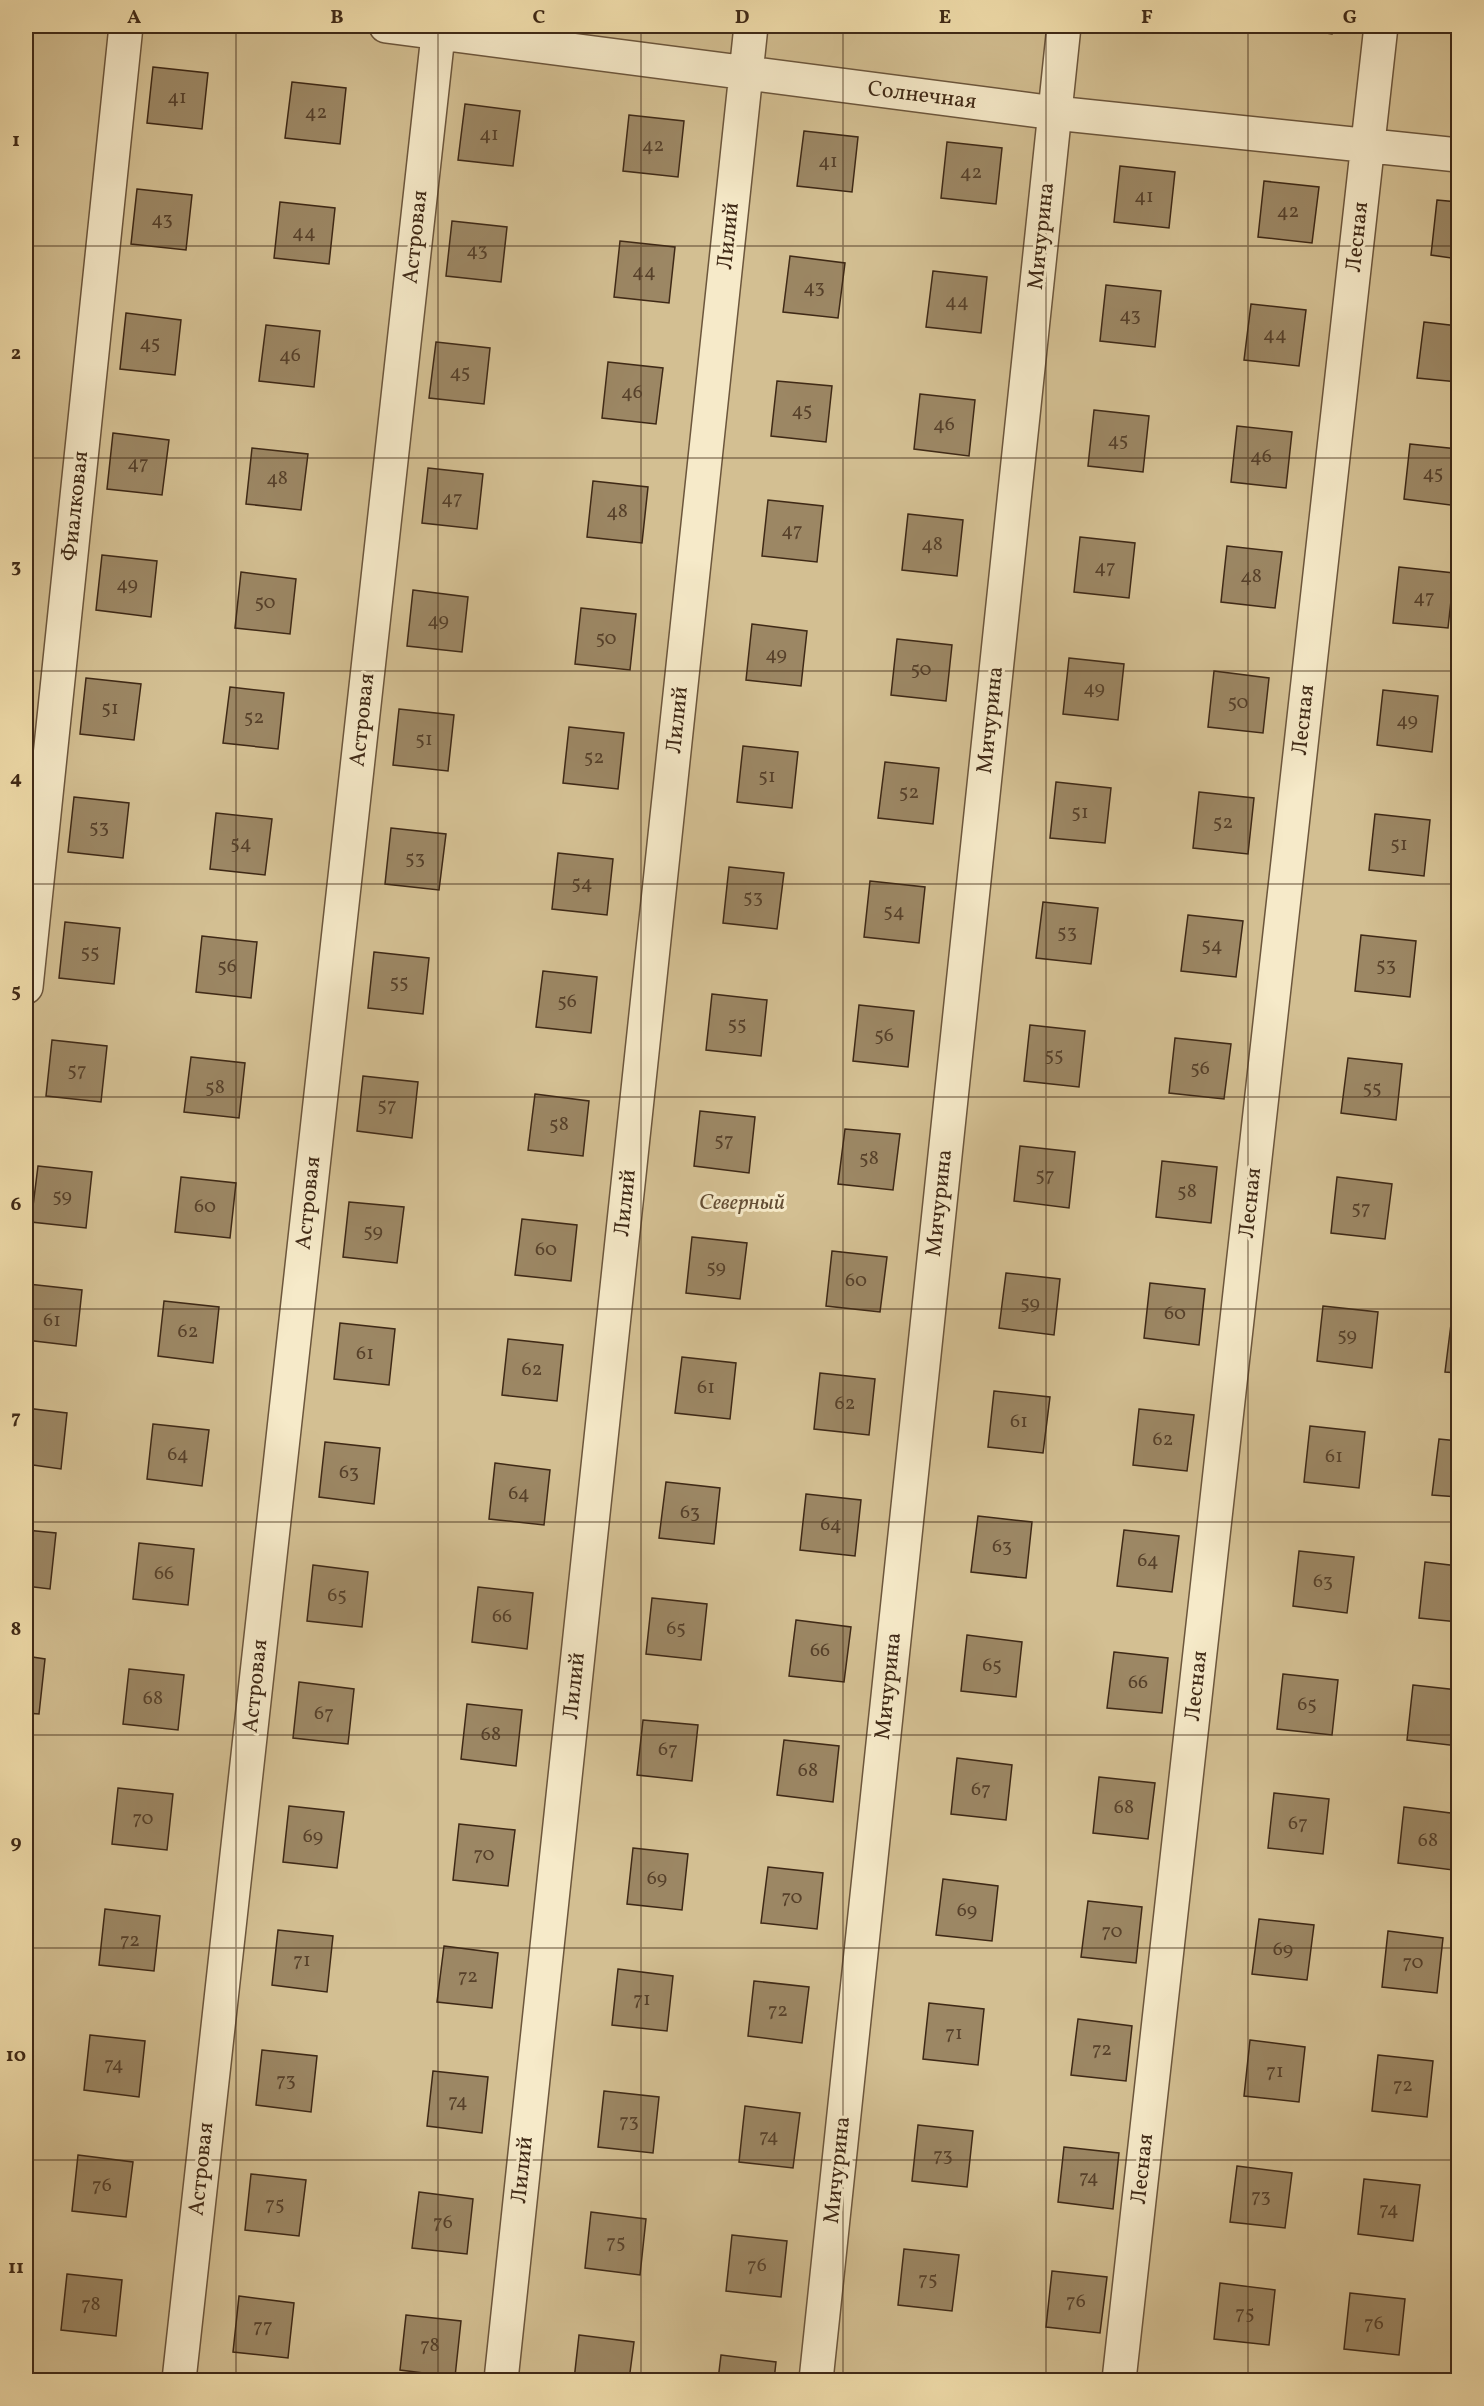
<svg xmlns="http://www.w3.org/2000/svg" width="1484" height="2406" viewBox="0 0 1484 2406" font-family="Vollkorn,serif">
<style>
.green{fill:#d3bf92;stroke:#897454;stroke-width:1.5}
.building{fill:#9c8764;stroke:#3f2916;stroke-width:1.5}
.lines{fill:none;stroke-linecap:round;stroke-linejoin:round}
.minor-casing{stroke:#6c563c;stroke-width:36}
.minor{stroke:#f6eac9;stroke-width:33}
.grid{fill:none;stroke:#3f2916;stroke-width:1.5;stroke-opacity:0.55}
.labels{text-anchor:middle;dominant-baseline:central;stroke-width:6;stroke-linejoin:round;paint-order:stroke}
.number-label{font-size:20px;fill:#56402a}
.street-label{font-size:22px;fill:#3f2916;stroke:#f6eac9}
.park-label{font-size:22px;font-style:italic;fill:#644e35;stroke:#f6eac9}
.neatline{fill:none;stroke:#3f2916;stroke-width:2}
.grid-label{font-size:20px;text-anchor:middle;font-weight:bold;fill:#3f2916}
</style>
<rect width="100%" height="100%" fill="#f1deac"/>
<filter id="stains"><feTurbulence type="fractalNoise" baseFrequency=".00333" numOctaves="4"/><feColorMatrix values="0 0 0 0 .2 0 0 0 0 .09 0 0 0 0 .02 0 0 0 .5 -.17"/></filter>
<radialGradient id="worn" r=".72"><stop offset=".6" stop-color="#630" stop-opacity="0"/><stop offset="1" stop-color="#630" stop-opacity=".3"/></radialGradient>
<path class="green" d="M26,26H1458V2380H26Z"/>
<path class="building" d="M1278,26H1333L1332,34Z
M1456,26H1458V45L1454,44Z
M26,55L33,56L27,111H26Z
M153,67L208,73L202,129L147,123Z
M292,82L346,88L340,144L285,138Z
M465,104L520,111L513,166L458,160Z
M629,115L684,121L678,177L623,171Z
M804,131L858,137L852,192L797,186Z
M947,142L1002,148L996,204L941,198Z
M1120,166L1175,172L1169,228L1114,222Z
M1264,181L1319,187L1312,243L1258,237Z
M137,189L192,195L186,250L131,244Z
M1437,200L1458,202V259L1431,255Z
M280,202L335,208L329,264L274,258Z
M452,221L507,227L501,282L446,276Z
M620,241L675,247L669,303L614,297Z
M790,256L845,263L838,318L783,312Z
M933,271L987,277L981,333L926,327Z
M1106,285L1161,291L1155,347L1100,341Z
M1251,304L1306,310L1299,366L1244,360Z
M126,313L181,320L175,375L120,369Z
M1424,322L1458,326V382L1417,378Z
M266,325L320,331L314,387L259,381Z
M436,342L490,348L484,404L429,398Z
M608,362L663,368L656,424L602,418Z
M777,381L832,386L826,442L771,436Z
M920,394L975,400L969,456L914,449Z
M1094,410L1149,416L1143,472L1088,466Z
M1237,426L1292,432L1286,488L1231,482Z
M113,433L169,440L162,495L107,489Z
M1410,444L1458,449V506L1404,499Z
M252,448L308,454L301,510L246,504Z
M428,468L483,474L477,529L422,523Z
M593,481L648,487L642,543L587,537Z
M768,500L823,506L817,562L762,556Z
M908,514L963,520L957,576L902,570Z
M1080,537L1135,543L1129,598L1074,592Z
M1227,546L1282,552L1275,608L1221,602Z
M102,555L157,561L151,617L96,610Z
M1399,567L1454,573L1448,628L1393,623Z
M241,572L296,579L290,634L235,628Z
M413,590L468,597L462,652L407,646Z
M581,608L636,614L630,670L575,664Z
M752,624L807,631L801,686L746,680Z
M897,639L952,645L946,701L891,695Z
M1069,658L1124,664L1118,720L1063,714Z
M1214,671L1269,678L1263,733L1208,727Z
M86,678L141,684L134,740L80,734Z
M230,687L284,693L278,749L223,743Z
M1383,690L1438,696L1432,752L1377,745Z
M399,709L454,715L448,771L393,765Z
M569,727L624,733L618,789L563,783Z
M743,746L798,752L792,808L737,802Z
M885,762L939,768L933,824L878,818Z
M1056,782L1111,788L1105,843L1050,838Z
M1199,792L1254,798L1248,854L1193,848Z
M74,797L129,803L123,858L68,852Z
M216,813L272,819L265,875L210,869Z
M1375,814L1430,820L1424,876L1369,870Z
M391,828L446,834L439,890L385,884Z
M558,853L613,859L607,915L552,909Z
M729,867L784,873L777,929L723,923Z
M870,881L925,887L919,943L864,937Z
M1043,902L1098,908L1091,964L1036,958Z
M1188,915L1243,921L1236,977L1181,971Z
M65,922L120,928L114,984L59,978Z
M1361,935L1416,941L1410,997L1355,991Z
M202,936L257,942L251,998L196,992Z
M374,952L429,958L423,1014L368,1008Z
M543,971L597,977L591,1033L536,1027Z
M712,994L767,1000L761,1056L706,1050Z
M859,1005L914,1011L908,1067L853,1061Z
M1030,1025L1085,1031L1079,1087L1024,1081Z
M1175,1038L1231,1044L1224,1099L1169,1093Z
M52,1040L107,1046L101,1102L46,1096Z
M191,1057L245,1063L239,1118L184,1112Z
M1348,1058L1402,1064L1396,1120L1341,1113Z
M363,1076L418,1082L412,1138L357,1131Z
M535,1094L589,1101L583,1156L528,1150Z
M700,1111L755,1117L749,1173L694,1166Z
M845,1129L900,1134L893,1190L838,1184Z
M1020,1146L1075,1152L1069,1208L1014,1201Z
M1162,1161L1217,1167L1211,1223L1156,1217Z
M38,1166L92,1172L86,1228L31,1222Z
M181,1177L236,1183L230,1238L175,1232Z
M1337,1177L1392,1184L1385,1239L1331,1233Z
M349,1202L404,1207L397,1263L343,1257Z
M522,1219L577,1225L571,1281L515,1275Z
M692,1237L747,1243L740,1299L686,1293Z
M832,1251L887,1257L880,1312L826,1306Z
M1006,1273L1060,1279L1054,1335L999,1328Z
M1150,1283L1205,1289L1199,1345L1144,1338Z
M28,1284L82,1290L76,1346L26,1340Z
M164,1301L219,1307L213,1363L158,1356Z
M1323,1306L1378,1312L1372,1368L1317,1361Z
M1452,1316L1458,1317V1373L1445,1372Z
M340,1323L395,1329L389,1385L334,1379Z
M508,1339L563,1345L557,1401L502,1395Z
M682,1357L736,1363L730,1419L675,1413Z
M820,1373L875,1379L869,1435L814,1429Z
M994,1391L1050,1397L1043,1453L988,1447Z
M26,1408L67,1413L61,1469L26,1464Z
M1139,1409L1194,1415L1187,1471L1133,1465Z
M153,1424L209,1430L202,1486L147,1479Z
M1310,1426L1365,1432L1359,1488L1304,1482Z
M1439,1439L1458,1441V1497L1432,1495Z
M325,1442L380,1448L374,1504L319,1497Z
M495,1463L550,1470L544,1525L489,1519Z
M666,1482L720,1488L714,1544L659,1538Z
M806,1494L861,1500L855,1556L800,1550Z
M978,1516L1032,1522L1026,1578L971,1572Z
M26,1530L56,1533L50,1589L26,1586Z
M1124,1530L1179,1536L1172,1592L1117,1586Z
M139,1543L194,1549L188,1605L133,1599Z
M1299,1551L1354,1557L1347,1613L1293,1606Z
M1425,1562L1458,1566V1622L1419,1618Z
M313,1565L368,1572L362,1627L307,1621Z
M478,1587L533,1593L527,1649L472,1642Z
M652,1598L707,1604L701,1660L646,1654Z
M796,1620L851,1627L844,1682L789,1676Z
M967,1635L1022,1642L1016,1697L961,1691Z
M1114,1652L1168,1658L1162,1713L1107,1708Z
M26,1656L45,1659L39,1714L26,1713Z
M129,1669L184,1675L178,1730L123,1724Z
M1283,1674L1338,1680L1332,1735L1277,1729Z
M299,1682L354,1689L348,1744L293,1738Z
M1413,1685L1458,1690V1746L1407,1740Z
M467,1704L522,1710L516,1766L461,1759Z
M643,1720L698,1725L692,1781L637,1775Z
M784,1740L839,1746L833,1802L777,1795Z
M957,1758L1012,1765L1006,1820L951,1814Z
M1099,1777L1155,1783L1148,1839L1093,1833Z
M26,1778L30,1779L26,1821Z
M118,1788L173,1794L167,1850L112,1844Z
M1274,1793L1329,1799L1323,1854L1268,1848Z
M289,1806L344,1812L337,1868L283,1862Z
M1404,1807L1458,1814L1453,1870L1398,1863Z
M459,1824L515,1830L508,1886L453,1880Z
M633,1848L688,1854L682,1910L627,1904Z
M768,1867L823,1873L817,1929L761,1923Z
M943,1879L998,1886L992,1941L936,1935Z
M1088,1901L1142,1907L1136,1963L1081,1957Z
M105,1909L160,1916L154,1971L99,1965Z
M1259,1919L1314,1925L1307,1980L1252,1974Z
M278,1930L333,1936L327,1992L272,1985Z
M1388,1931L1443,1938L1437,1993L1382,1987Z
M444,1946L498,1953L492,2008L437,2002Z
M618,1969L673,1976L667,2031L612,2025Z
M754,1981L809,1987L802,2043L748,2036Z
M929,2003L984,2009L978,2065L923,2059Z
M1078,2019L1132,2026L1126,2081L1071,2075Z
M90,2035L145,2041L139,2097L84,2090Z
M1250,2040L1305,2047L1299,2102L1244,2096Z
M262,2050L317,2056L311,2112L256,2105Z
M1378,2055L1433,2061L1427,2117L1372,2111Z
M433,2071L488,2077L482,2133L427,2126Z
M604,2091L659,2097L653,2153L598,2147Z
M745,2106L800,2113L793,2168L739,2162Z
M918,2125L973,2131L967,2187L912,2181Z
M1064,2147L1119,2153L1113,2209L1058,2202Z
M78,2155L133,2162L126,2217L72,2211Z
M1237,2166L1292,2173L1285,2228L1230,2222Z
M251,2174L306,2180L299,2236L245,2230Z
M1364,2179L1420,2185L1413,2241L1358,2234Z
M419,2192L473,2199L467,2254L412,2248Z
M591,2212L646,2219L640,2275L585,2268Z
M732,2235L787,2241L781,2297L726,2291Z
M904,2249L959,2255L952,2311L898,2305Z
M1052,2271L1107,2277L1100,2333L1046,2327Z
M67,2274L122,2280L116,2336L61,2330Z
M1220,2283L1275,2290L1269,2345L1214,2339Z
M1350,2293L1405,2299L1399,2355L1344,2349Z
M239,2296L294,2303L288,2358L233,2352Z
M406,2315L461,2321L455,2377L400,2370Z
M579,2335L634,2342L629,2380H574Z
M721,2355L776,2362L774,2380H718Z
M892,2374L947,2380H892Z"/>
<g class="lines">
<g class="minor-casing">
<path id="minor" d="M386,26L1055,113L1458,155
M26,987L126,26
M179,2380L439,26
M501,2380L751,26
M816,2380L1064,26
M1119,2380L1381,26"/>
</g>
<use href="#minor" class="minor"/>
</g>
<path class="grid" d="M236,26V2380M438,26V2380M641,26V2380M843,26V2380M1046,26V2380M1248,26V2380M26,246H1458M26,458H1458M26,671H1458M26,884H1458M26,1097H1458M26,1309H1458M26,1522H1458M26,1735H1458M26,1948H1458M26,2160H1458"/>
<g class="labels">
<g class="number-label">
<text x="177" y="98">41</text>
<text x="316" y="113">42</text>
<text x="489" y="135">41</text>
<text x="653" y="146">42</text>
<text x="828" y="162">41</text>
<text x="971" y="173">42</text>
<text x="1144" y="197">41</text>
<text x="1288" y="212">42</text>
<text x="162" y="220">43</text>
<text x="304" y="233">44</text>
<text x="477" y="251">43</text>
<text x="644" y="272">44</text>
<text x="814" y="288">43</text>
<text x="957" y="302">44</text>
<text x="1130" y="316">43</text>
<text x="1275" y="335">44</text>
<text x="150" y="344">45</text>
<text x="290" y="356">46</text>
<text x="460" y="373">45</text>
<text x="632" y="393">46</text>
<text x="802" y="411">45</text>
<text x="944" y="425">46</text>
<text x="1118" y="441">45</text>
<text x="1261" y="457">46</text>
<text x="138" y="464">47</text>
<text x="1433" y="474">45</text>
<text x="277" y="479">48</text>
<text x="452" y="499">47</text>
<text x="617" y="512">48</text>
<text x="792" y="531">47</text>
<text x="932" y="545">48</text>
<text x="1105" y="568">47</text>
<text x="1251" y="577">48</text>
<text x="127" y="585">49</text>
<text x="1424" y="598">47</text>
<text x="265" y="603">50</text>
<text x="438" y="621">49</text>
<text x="606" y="639">50</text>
<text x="776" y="655">49</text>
<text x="921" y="670">50</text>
<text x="1094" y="689">49</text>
<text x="1238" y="703">50</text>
<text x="110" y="709">51</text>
<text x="254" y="718">52</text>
<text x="1407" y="721">49</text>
<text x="424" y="740">51</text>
<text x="594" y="758">52</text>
<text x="767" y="777">51</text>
<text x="909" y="793">52</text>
<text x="1080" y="813">51</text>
<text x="1223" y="823">52</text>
<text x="99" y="828">53</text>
<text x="241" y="844">54</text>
<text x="1399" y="845">51</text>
<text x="415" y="859">53</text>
<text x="582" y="884">54</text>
<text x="753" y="898">53</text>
<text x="894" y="912">54</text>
<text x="1067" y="933">53</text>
<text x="1212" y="946">54</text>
<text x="90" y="953">55</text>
<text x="1386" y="966">53</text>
<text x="227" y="967">56</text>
<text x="399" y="983">55</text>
<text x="567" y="1002">56</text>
<text x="737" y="1025">55</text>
<text x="884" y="1036">56</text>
<text x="1054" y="1056">55</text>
<text x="1200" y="1069">56</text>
<text x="77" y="1071">57</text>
<text x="215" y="1088">58</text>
<text x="1372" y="1089">55</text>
<text x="387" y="1106">57</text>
<text x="559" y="1125">58</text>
<text x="724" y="1141">57</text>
<text x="869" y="1159">58</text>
<text x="1045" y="1176">57</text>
<text x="1187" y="1192">58</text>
<text x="62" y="1197">59</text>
<text x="205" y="1207">60</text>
<text x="1361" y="1209">57</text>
<text x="373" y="1232">59</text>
<text x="546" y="1250">60</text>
<text x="716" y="1268">59</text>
<text x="856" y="1281">60</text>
<text x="1030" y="1304">59</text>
<text x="1175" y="1314">60</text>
<text x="52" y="1321">61</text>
<text x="188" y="1332">62</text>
<text x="1347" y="1336">59</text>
<text x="365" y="1354">61</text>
<text x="532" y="1370">62</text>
<text x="706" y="1388">61</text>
<text x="845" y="1404">62</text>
<text x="1019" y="1422">61</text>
<text x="1163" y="1440">62</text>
<text x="178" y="1455">64</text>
<text x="1334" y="1457">61</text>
<text x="349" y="1473">63</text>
<text x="519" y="1494">64</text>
<text x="690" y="1513">63</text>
<text x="831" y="1525">64</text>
<text x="1002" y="1547">63</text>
<text x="1148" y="1561">64</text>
<text x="164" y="1574">66</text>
<text x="1323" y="1582">63</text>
<text x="337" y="1596">65</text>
<text x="502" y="1617">66</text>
<text x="676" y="1629">65</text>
<text x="820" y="1651">66</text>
<text x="992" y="1666">65</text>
<text x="1138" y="1683">66</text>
<text x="153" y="1699">68</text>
<text x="1307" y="1705">65</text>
<text x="324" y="1714">67</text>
<text x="491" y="1735">68</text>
<text x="668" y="1750">67</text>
<text x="808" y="1771">68</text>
<text x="981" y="1790">67</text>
<text x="1124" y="1808">68</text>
<text x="143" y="1819">70</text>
<text x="1298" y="1824">67</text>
<text x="313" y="1837">69</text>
<text x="1428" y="1841">68</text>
<text x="484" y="1855">70</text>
<text x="657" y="1879">69</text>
<text x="792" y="1898">70</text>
<text x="967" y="1911">69</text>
<text x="1112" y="1932">70</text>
<text x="130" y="1941">72</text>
<text x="1283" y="1950">69</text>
<text x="302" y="1961">71</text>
<text x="1413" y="1963">70</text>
<text x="468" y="1977">72</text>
<text x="642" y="2000">71</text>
<text x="778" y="2011">72</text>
<text x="954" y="2034">71</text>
<text x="1102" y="2050">72</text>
<text x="114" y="2065">74</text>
<text x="1275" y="2072">71</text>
<text x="286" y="2081">73</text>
<text x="1403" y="2086">72</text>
<text x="458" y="2102">74</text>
<text x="629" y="2122">73</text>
<text x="769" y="2137">74</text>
<text x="943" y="2156">73</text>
<text x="1089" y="2178">74</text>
<text x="102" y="2186">76</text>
<text x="1261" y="2197">73</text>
<text x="275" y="2205">75</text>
<text x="1389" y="2210">74</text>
<text x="443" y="2223">76</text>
<text x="616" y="2243">75</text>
<text x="757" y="2266">76</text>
<text x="928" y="2280">75</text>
<text x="1076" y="2302">76</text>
<text x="91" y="2305">78</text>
<text x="1245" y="2314">75</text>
<text x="1374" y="2324">76</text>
<text x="263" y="2327">77</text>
<text x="430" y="2346">78</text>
</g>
<g class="street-label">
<text transform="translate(922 96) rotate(7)">Солнечная</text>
<text transform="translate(729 236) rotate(-84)">Лилий</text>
<text transform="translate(1042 236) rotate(-84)">Мичурина</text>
<text transform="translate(416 237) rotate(-84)">Астровая</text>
<text transform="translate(1358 237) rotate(-84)">Лесная</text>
<text transform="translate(76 506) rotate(-84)">Фиалковая</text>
<text transform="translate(363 720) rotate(-84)">Астровая</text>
<text transform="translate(678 720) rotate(-84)">Лилий</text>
<text transform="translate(991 720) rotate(-84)">Мичурина</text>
<text transform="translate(1304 720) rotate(-84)">Лесная</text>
<text transform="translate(309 1203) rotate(-84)">Астровая</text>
<text transform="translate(626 1203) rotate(-84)">Лилий</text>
<text transform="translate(940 1203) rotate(-84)">Мичурина</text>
<text transform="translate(1251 1203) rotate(-84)">Лесная</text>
<text transform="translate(256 1686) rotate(-84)">Астровая</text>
<text transform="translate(575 1686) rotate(-84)">Лилий</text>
<text transform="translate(889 1686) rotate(-84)">Мичурина</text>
<text transform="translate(1197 1686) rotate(-84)">Лесная</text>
<text transform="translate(202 2169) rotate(-84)">Астровая</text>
<text transform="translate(1143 2169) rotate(-84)">Лесная</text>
<text transform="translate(523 2170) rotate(-84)">Лилий</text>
<text transform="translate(838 2170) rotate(-84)">Мичурина</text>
</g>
<g class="park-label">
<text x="742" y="1203">Северный</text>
</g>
</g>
<rect width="1484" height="2406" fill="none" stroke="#f1deac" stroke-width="66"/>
<rect x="33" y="33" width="1418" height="2340" class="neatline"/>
<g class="grid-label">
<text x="134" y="23">A</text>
<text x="337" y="23">B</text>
<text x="539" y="23">C</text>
<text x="742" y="23">D</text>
<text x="945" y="23">E</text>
<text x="1147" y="23">F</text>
<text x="1350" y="23">G</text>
<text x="16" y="146">1</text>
<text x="16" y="359">2</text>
<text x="16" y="572">3</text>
<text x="16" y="784">4</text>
<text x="16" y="997">5</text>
<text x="16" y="1210">6</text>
<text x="16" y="1423">7</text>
<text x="16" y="1635">8</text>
<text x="16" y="1848">9</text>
<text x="16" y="2061">10</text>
<text x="16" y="2273">11</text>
</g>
<rect width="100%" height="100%" filter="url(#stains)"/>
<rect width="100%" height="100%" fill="url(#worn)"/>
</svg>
